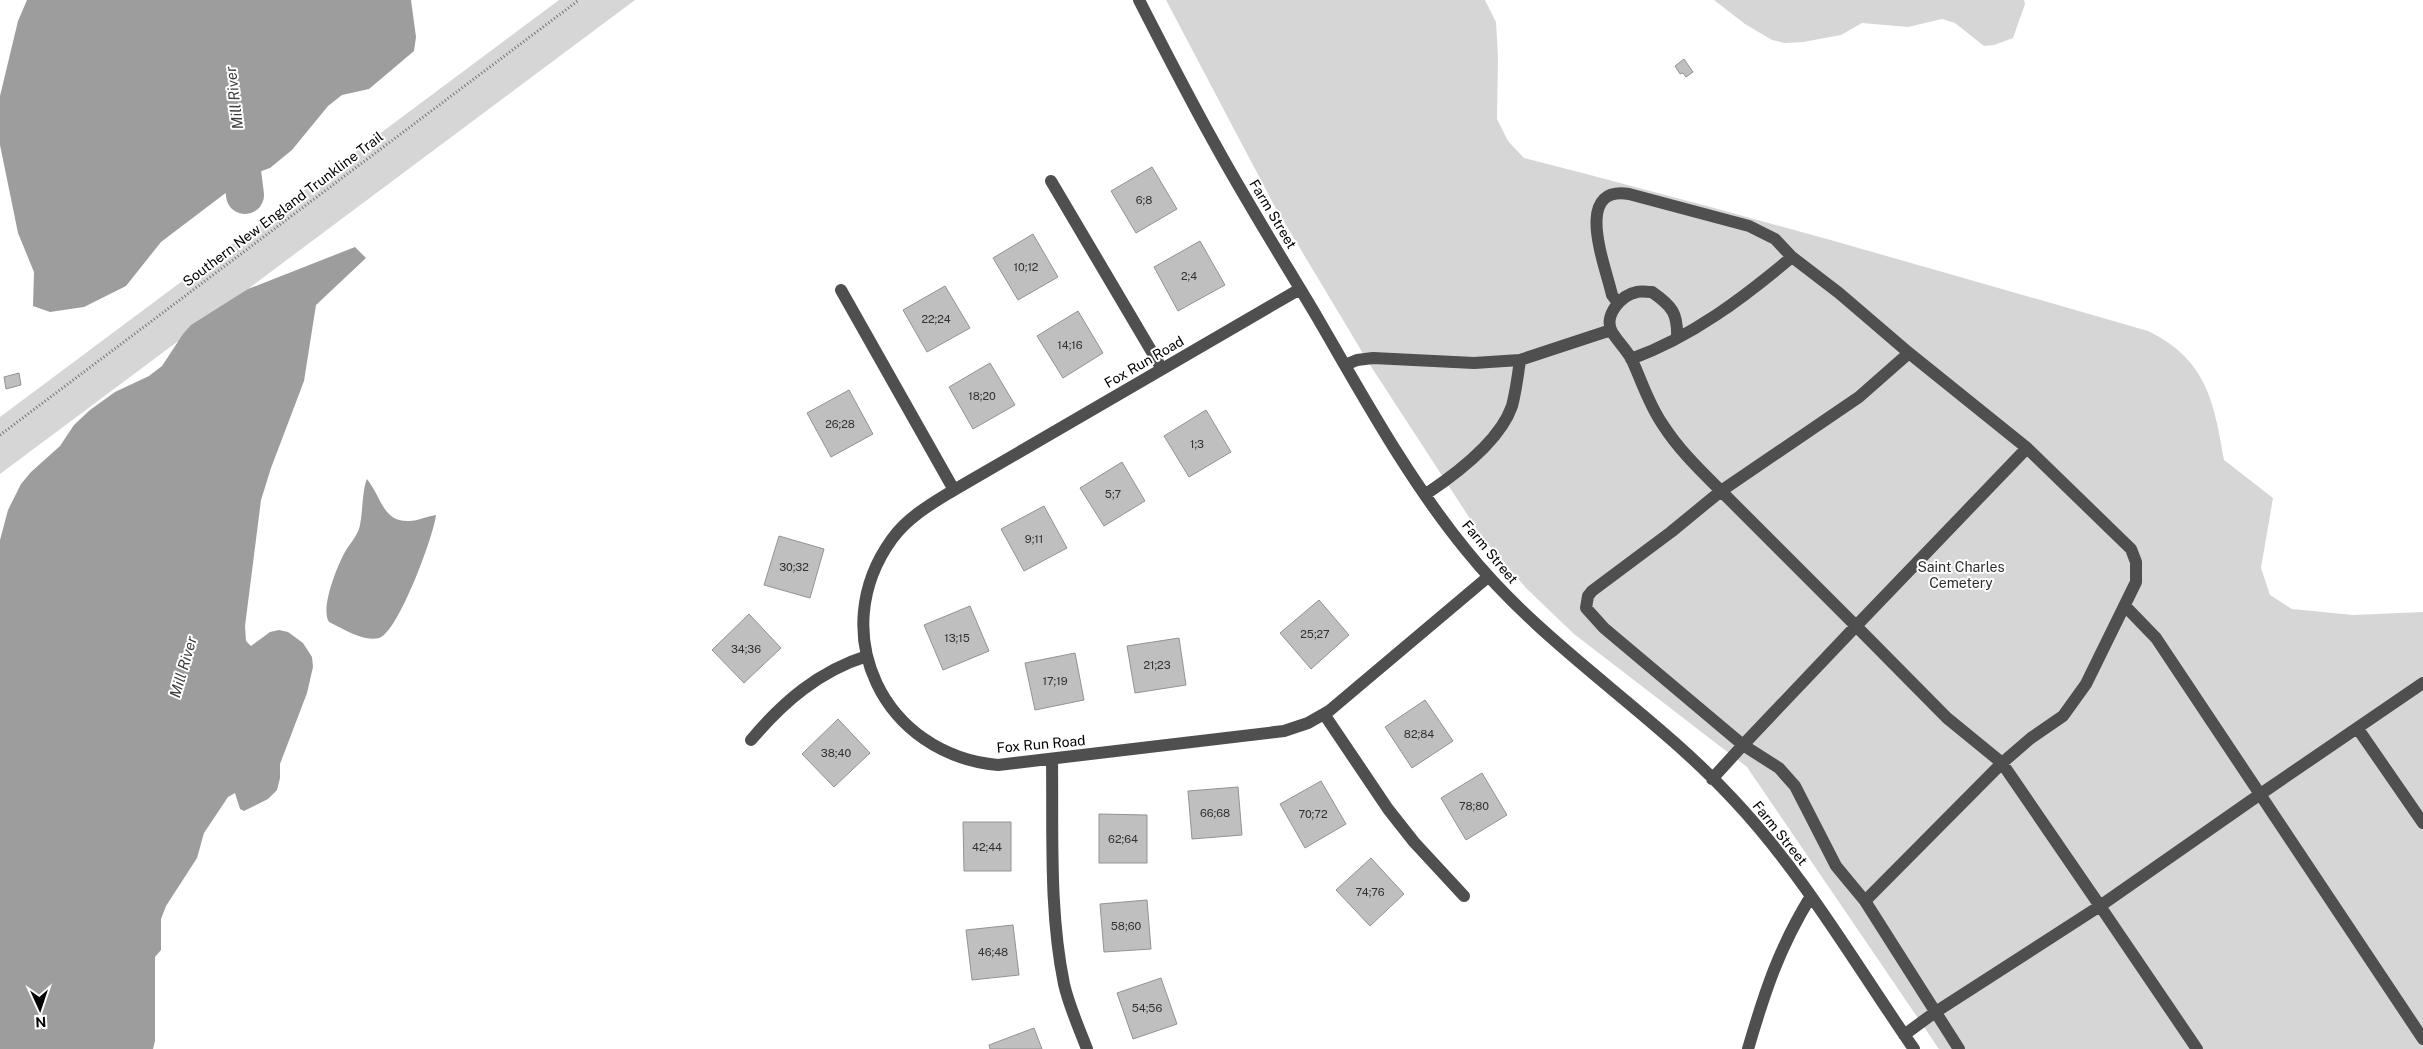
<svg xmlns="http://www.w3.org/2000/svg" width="2423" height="1049" viewBox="0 0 2423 1049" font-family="'Public Sans',sans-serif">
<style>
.green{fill:#d6d6d6}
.water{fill:#9d9d9d}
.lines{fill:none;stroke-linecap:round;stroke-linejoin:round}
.river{stroke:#9d9d9d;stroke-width:38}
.building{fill:#bfbfbf;stroke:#939393}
.path{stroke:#717171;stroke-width:3;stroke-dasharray:1 2.5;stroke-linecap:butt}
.minor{stroke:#4f4f4f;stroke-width:12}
.labels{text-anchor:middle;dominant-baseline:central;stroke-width:4;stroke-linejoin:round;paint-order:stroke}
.number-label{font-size:11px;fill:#303030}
.street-label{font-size:14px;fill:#000;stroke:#fff}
.park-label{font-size:14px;fill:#2d2d2d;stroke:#fff}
.water-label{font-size:15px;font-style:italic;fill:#3e3e3e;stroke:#fff}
</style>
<rect width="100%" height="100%" fill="#fff"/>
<path class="green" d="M559,0H635L0,474V417Z
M1166,0H1485L1496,22L1498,57L1497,119L1508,141L1524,158C1733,211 1940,271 2148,331C2206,359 2214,401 2224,460L2273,498L2261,568L2270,595L2292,609L2353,615L2423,612V1049H1939L1747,767L1574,634L1526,588L1482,537L1370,365L1274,205Z
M1714,0H2024L2025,4L2013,38L1994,45L1984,46L1955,23L1942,19L1908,27L1862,23L1841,35L1803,42L1785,43L1772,40L1745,24Z"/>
<path class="water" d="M27,0H411L416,37L414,51L369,89L342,95L328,106L292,150L270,168L248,176L161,242L126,286L84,307L50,312L33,306L34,272L18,233L0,145V96L18,21Z
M355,247L366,258L316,305L304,381L271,468L261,500L245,626L246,641L251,646L270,632L279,630L288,632L303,643L312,657L313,667L307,693L280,764V778L277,790L268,799L244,811L240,809L235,793L228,797L204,833L197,858L166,906L161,919V950L155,957V1041L153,1049H0V540L8,510L21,484L31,472L60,446L74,425L90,410L115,392L149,376L162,366L183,334L191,325L248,289Z
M367,479C383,499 383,527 417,520C424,518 429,516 436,515C434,535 398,633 379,638C363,642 344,629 329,622C320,609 337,566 345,552C349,545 356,537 359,529C363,515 362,490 367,479Z"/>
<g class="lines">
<path class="river" d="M237,131L245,195"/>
</g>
<path class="building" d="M1684,59L1693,72L1686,77L1683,73L1680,74L1675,66Z
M1152,167L1177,209L1136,233L1111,191Z
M1033,234L1058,277L1018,300L993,258Z
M1200,241L1225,285L1178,311L1154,267Z
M945,286L970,328L927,352L903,310Z
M1078,311L1103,353L1063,378L1037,336Z
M990,363L1015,405L973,429L949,387Z
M19,373L21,385L6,389L4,377Z
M849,390L873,434L831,457L807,413Z
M1206,410L1231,452L1189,477L1164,436Z
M1122,462L1145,501L1104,526L1080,488Z
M1044,506L1067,548L1024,571L1001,529Z
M779,536L824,549L810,598L764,585Z
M1319,600L1349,635L1311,669L1280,633Z
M970,606L989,651L943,670L924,625Z
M749,614L781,648L744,683L712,650Z
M1179,638L1186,685L1135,693L1127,646Z
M1075,653L1084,700L1035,710L1025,663Z
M1425,700L1453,741L1412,768L1385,727Z
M838,719L870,753L834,787L802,754Z
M1482,773L1507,815L1466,840L1441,798Z
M1321,781L1346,824L1305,848L1280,804Z
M1238,787L1242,835L1192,839L1188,791Z
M1099,814L1147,815V863H1099Z
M963,822H1011V871H964Z
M1371,858L1404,894L1370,926L1336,890Z
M1147,900L1151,949L1104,952L1100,904Z
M1013,925L1019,975L972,980L966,930Z
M1161,978L1177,1024L1133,1039L1117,993Z
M1034,1028L1042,1049H990L989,1045Z"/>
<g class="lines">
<path class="path" d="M0,435L579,0"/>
<path class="minor" d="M1139,0C1164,49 1189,98 1216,146C1248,204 1283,260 1317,317C1363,396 1408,479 1466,550C1543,646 1649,709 1732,798C1803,873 1855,964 1914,1049
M1051,181L1162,369
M1300,289L954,490C931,504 908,517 892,539C824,633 884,755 998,765L1284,731L1308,723L1329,711L1488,577
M841,290L954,490
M1618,303L1612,295C1606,267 1572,185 1629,194L1749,226L1775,239L1792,257
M1677,338C1678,313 1672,306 1652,292C1647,292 1641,291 1637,292C1621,295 1603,316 1612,332C1618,342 1627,350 1632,360C1642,382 1649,405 1663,425C1679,450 1700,470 1721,491L1671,532L1592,591L1588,596L1586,608L1604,628L1743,745L1712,779
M1909,353L2027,448
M1631,359C1692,337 1743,298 1792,257L1839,293L1909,353L1859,397L1721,491L1856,626L1743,745L1779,768L1795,786L1836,866L1865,901L1959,1049
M1345,365L1357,360L1373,358L1474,363L1520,360L1611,330
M2027,448L2131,549L2136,562V582L2086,684L2063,716L2031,738L2002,763L1947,718L1856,626Z
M1426,494C1456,474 1500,441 1512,406C1516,391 1518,375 1520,360
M2125,606L2156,638L2423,1039
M1324,714L1388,809L1414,842L1464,896
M2358,729L2423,823
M751,740C783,702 819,671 867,656
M1052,760C1053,834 1049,911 1064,984C1069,1006 1079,1028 1087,1049
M1865,901L2002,763L2100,906L1934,1013L1904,1035
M1748,1049C1765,991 1779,948 1811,896
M2197,1049L2100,906L2259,795L2423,683"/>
</g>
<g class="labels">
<g class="number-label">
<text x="1144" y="200">6;8</text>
<text x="1026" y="267">10;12</text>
<text x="1189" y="276">2;4</text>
<text x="936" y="319">22;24</text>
<text x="1070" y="345">14;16</text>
<text x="982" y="396">18;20</text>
<text x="840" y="424">26;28</text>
<text x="1197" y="444">1;3</text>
<text x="1113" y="494">5;7</text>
<text x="1034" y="539">9;11</text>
<text x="794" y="567">30;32</text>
<text x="1315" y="634">25;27</text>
<text x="957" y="638">13;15</text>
<text x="746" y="649">34;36</text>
<text x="1157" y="665">21;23</text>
<text x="1055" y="681">17;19</text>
<text x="1419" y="734">82;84</text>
<text x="836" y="753">38;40</text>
<text x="1474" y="806">78;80</text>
<text x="1215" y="813">66;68</text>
<text x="1313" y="814">70;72</text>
<text x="1123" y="839">62;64</text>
<text x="987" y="847">42;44</text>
<text x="1370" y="892">74;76</text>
<text x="1126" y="926">58;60</text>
<text x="993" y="952">46;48</text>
<text x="1147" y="1008">54;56</text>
</g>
<g class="street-label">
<text transform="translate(283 209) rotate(-37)">Southern New England Trunkline Trail</text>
<text transform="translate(1273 214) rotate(59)">Farm Street</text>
<text transform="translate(1144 362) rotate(-30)">Fox Run Road</text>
<text transform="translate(1490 552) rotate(50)">Farm Street</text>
<text transform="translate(1041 744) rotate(-5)">Fox Run Road</text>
<text transform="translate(1780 833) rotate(51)">Farm Street</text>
</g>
<g class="park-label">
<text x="1961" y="567">Saint Charles<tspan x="1961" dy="16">Cemetery</tspan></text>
</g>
<g class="water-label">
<text transform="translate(234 98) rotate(-97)">Mill River</text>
<text transform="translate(183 667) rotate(-74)">Mill River</text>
</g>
</g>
<g transform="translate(40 1009) rotate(177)" stroke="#ffffff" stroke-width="4" paint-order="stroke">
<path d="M0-4L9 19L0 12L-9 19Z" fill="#000000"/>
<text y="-8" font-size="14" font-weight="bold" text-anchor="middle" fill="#000000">N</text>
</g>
</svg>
